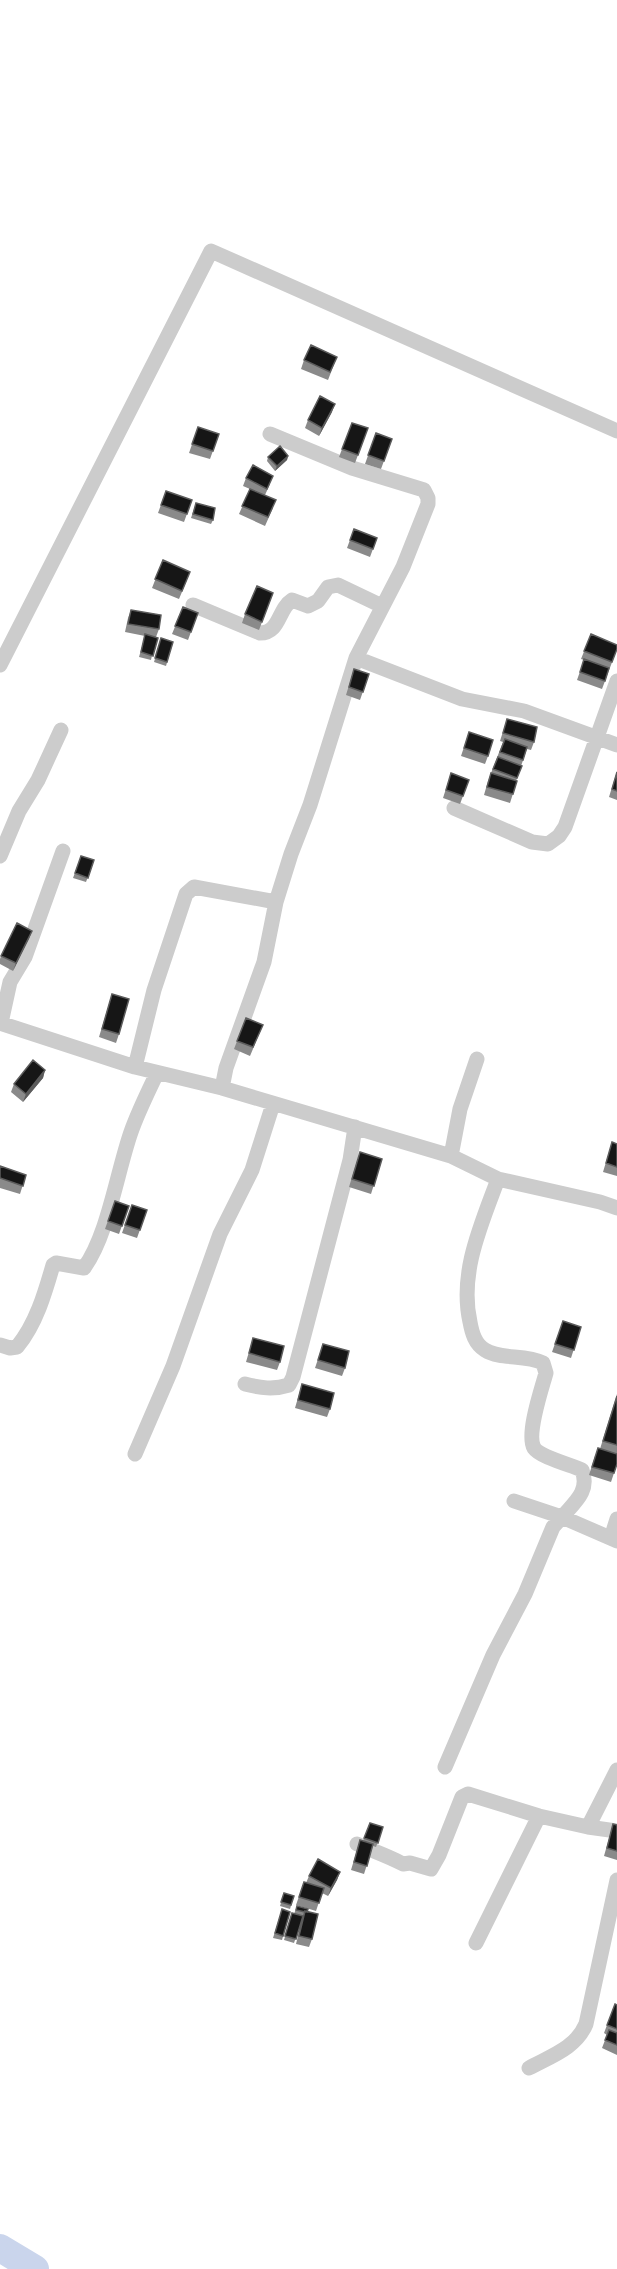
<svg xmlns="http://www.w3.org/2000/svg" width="617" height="2269" viewBox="0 0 617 2269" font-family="Signika,sans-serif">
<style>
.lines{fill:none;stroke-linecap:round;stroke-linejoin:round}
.river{stroke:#cad5ec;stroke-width:28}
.minor{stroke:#ccc;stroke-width:15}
.wall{fill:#8a8a8a}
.shaded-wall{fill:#5c5c5c}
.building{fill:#161616;stroke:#5c5c5c;stroke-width:1.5}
</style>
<rect width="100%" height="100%" fill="#fff"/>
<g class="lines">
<path class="river" d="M0,2248L35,2269"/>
<path class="minor" d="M193,605L260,633C280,633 278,609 292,600L308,606L318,601L328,587L338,585L382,606
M356,658L462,699L524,711L617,745
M0,665L211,251L617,431
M454,808L532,842L548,844L559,836L565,827L617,681
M0,856L19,811L38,780L61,730
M0,1023L135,1067L222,1088L451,1156L498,1179L600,1202L617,1208
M1,1023L10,982L25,957L63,851
M135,1067L154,990L186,894L194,887L276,902
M222,1088L226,1068L264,962L276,902L291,854L310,805L356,658L403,567L428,504V498L424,490L352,468L270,434
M451,1156L460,1109L477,1059
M498,1179C481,1225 459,1273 470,1322C472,1333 475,1344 485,1350C501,1360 525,1354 543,1363L546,1373C542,1388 526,1434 534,1448C540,1457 571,1465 582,1470C590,1491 575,1502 562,1517L514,1501
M0,1345L10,1348L17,1347C36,1324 45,1293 53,1265L56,1263L84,1268C108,1235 117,1172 131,1132C138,1112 148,1092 157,1073
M245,1384C261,1388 273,1390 289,1385L293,1377L350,1160L355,1127
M135,1454L173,1366L220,1234L252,1170L273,1104
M611,1538L617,1519
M445,1767L493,1655L525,1594L553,1527L562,1517L617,1541
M588,1827L617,1831
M357,1844C373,1851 388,1856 403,1864L410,1863L431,1869L439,1855L462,1797L468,1794L539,1816L588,1827L617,1770
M476,1943L539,1816
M529,2068C551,2056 576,2048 586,2024L617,1880"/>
</g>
<path class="wall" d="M337,357L328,380L301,369L304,360Z
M332,412L319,436L305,428L308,420Z
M352,423L368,428L355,463L339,457Z
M198,427L219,434L210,459L189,453Z
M376,433L392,439L381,469L365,464Z
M288,456L287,460L275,471L267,461L268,457Z
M246,478L270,484L265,495L273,508L265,526L239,514L250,489L243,486Z
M166,491L192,500L184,522L158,513Z
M196,503L213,520L211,524L191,518Z
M354,529L377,538L370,557L347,548Z
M163,560L187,580L179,599L152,588Z
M273,593L259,630L242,623L245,614Z
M183,607L198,613L188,640L172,634Z
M131,610L159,629L156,637L151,660L139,657L145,636L125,632L128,618Z
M591,634L617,649L602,689L577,680L584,660L581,659Z
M161,638L173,642L166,666L154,662Z
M354,669L369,674L360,700L346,695Z
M507,719L534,742L531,750L527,749L521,766H522L516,781H517L510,803L484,795L488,781L503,742L500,741Z
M469,732L488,756L485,764L461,756Z
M617,771V800L609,797Z
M451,773L469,780L460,804L443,798Z
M81,856L94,860L86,882L73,878Z
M32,931L13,971L0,964V959L1,956Z
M112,994L119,1034L116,1043L99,1037Z
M246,1018L263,1025L250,1056L234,1049Z
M45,1070L43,1078L23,1102L11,1092L14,1084Z
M612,1142L617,1144V1176L603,1172Z
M382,1159L371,1194L349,1187L357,1161Z
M0,1166L26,1175L20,1194L0,1188Z
M115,1201L129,1206L119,1234L105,1229Z
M132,1205L147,1210L137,1238L122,1233Z
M563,1321L581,1327L571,1358L552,1352Z
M253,1338L280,1362L277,1370L246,1362Z
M323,1344L345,1368L342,1376L315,1368Z
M302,1384L330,1409L327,1417L295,1408Z
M617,1394V1464L611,1482L589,1475L595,1456L600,1449Z
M370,1823L383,1827L376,1847L373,1846L364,1874L351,1870L360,1840L363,1841Z
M613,1824L617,1825V1860L604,1856Z
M340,1872L337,1880L328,1896L322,1893L316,1911L296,1905L304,1882L306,1883L309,1876Z
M284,1893L294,1896L290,1909L280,1906Z
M297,1906L307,1912L312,1939L309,1947L296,1944L303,1916L294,1914Z
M282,1909L290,1912L282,1940L273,1938Z
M292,1913L303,1916L294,1943L284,1940Z
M615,2004L617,2005V2055L602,2048L607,2035L604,2033Z"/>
<path class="shaded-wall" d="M335,404L332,412L319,436L322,428Z
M288,456L287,460L275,471L277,466Z
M32,931L29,939L13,971L16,963Z
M45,1070L43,1078L23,1102L26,1094Z
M340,1872L337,1880L328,1896L331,1888Z"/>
<path class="building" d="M311,345L337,357L330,372L304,360Z
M320,396L335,404L322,428L308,420Z
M352,423L368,428L358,455L342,449Z
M198,427L219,434L213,451L192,444Z
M376,433L392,439L384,461L368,455Z
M280,446L288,456L277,466L268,457Z
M253,465L273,476L267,489L246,478Z
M250,489L276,500L268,517L242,506Z
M166,491L192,500L187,514L161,505Z
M196,503L215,508L213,520L193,514Z
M354,529L377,538L373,549L350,540Z
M163,560L190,572L182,591L155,579Z
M257,586L273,593L262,622L245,614Z
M183,607L198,613L191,632L175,626Z
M131,610L161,615L159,629L128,624Z
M145,634L158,638L153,656L141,652Z
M591,634L617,645V649L612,662L584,651Z
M161,638L173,642L167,662L155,658Z
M584,659L609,668L605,681L580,672Z
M354,669L369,674L363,692L349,687Z
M507,719L537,727L534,742L503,733Z
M469,732L493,740L488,756L464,748Z
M505,739L527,747L523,760L500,752Z
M498,757L522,766L517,778L493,769Z
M617,772V791L612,789Z
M451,773L469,780L463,796L446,790Z
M491,773L517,781L513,794L487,787Z
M81,856L94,860L88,878L75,873Z
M17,923L32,931L16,963L1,956Z
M112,994L129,999L119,1034L102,1029Z
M246,1018L263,1025L253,1047L237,1041Z
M33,1060L45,1070L26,1094L14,1084Z
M612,1142L617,1144V1167L606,1163Z
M360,1152L382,1159L374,1186L352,1179Z
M0,1166L26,1175L23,1186L0,1178Z
M115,1201L129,1206L122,1226L108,1221Z
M132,1205L147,1210L140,1230L125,1225Z
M563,1321L581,1327L574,1350L555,1344Z
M253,1338L284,1346L280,1362L249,1353Z
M323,1344L349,1351L345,1368L318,1360Z
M302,1384L334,1393L330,1409L298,1400Z
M617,1396V1445L603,1441Z
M598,1448L617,1454V1464L614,1473L592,1467Z
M370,1823L383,1827L378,1843L364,1838Z
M613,1824L617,1825V1851L607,1848Z
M360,1840L373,1844L367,1866L354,1862Z
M318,1859L340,1872L331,1888L309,1876Z
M304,1882L324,1888L319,1903L299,1897Z
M284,1893L294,1896L291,1905L281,1902Z
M297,1906L308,1909L307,1912L305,1911V1912L296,1910Z
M282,1909L290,1912L283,1936L275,1933Z
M305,1911L318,1914L312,1939L299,1936Z
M292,1913L303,1916L296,1939L285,1936Z
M615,2004L617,2005V2029L607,2025Z
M609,2030L617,2033V2045L605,2040Z"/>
</svg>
